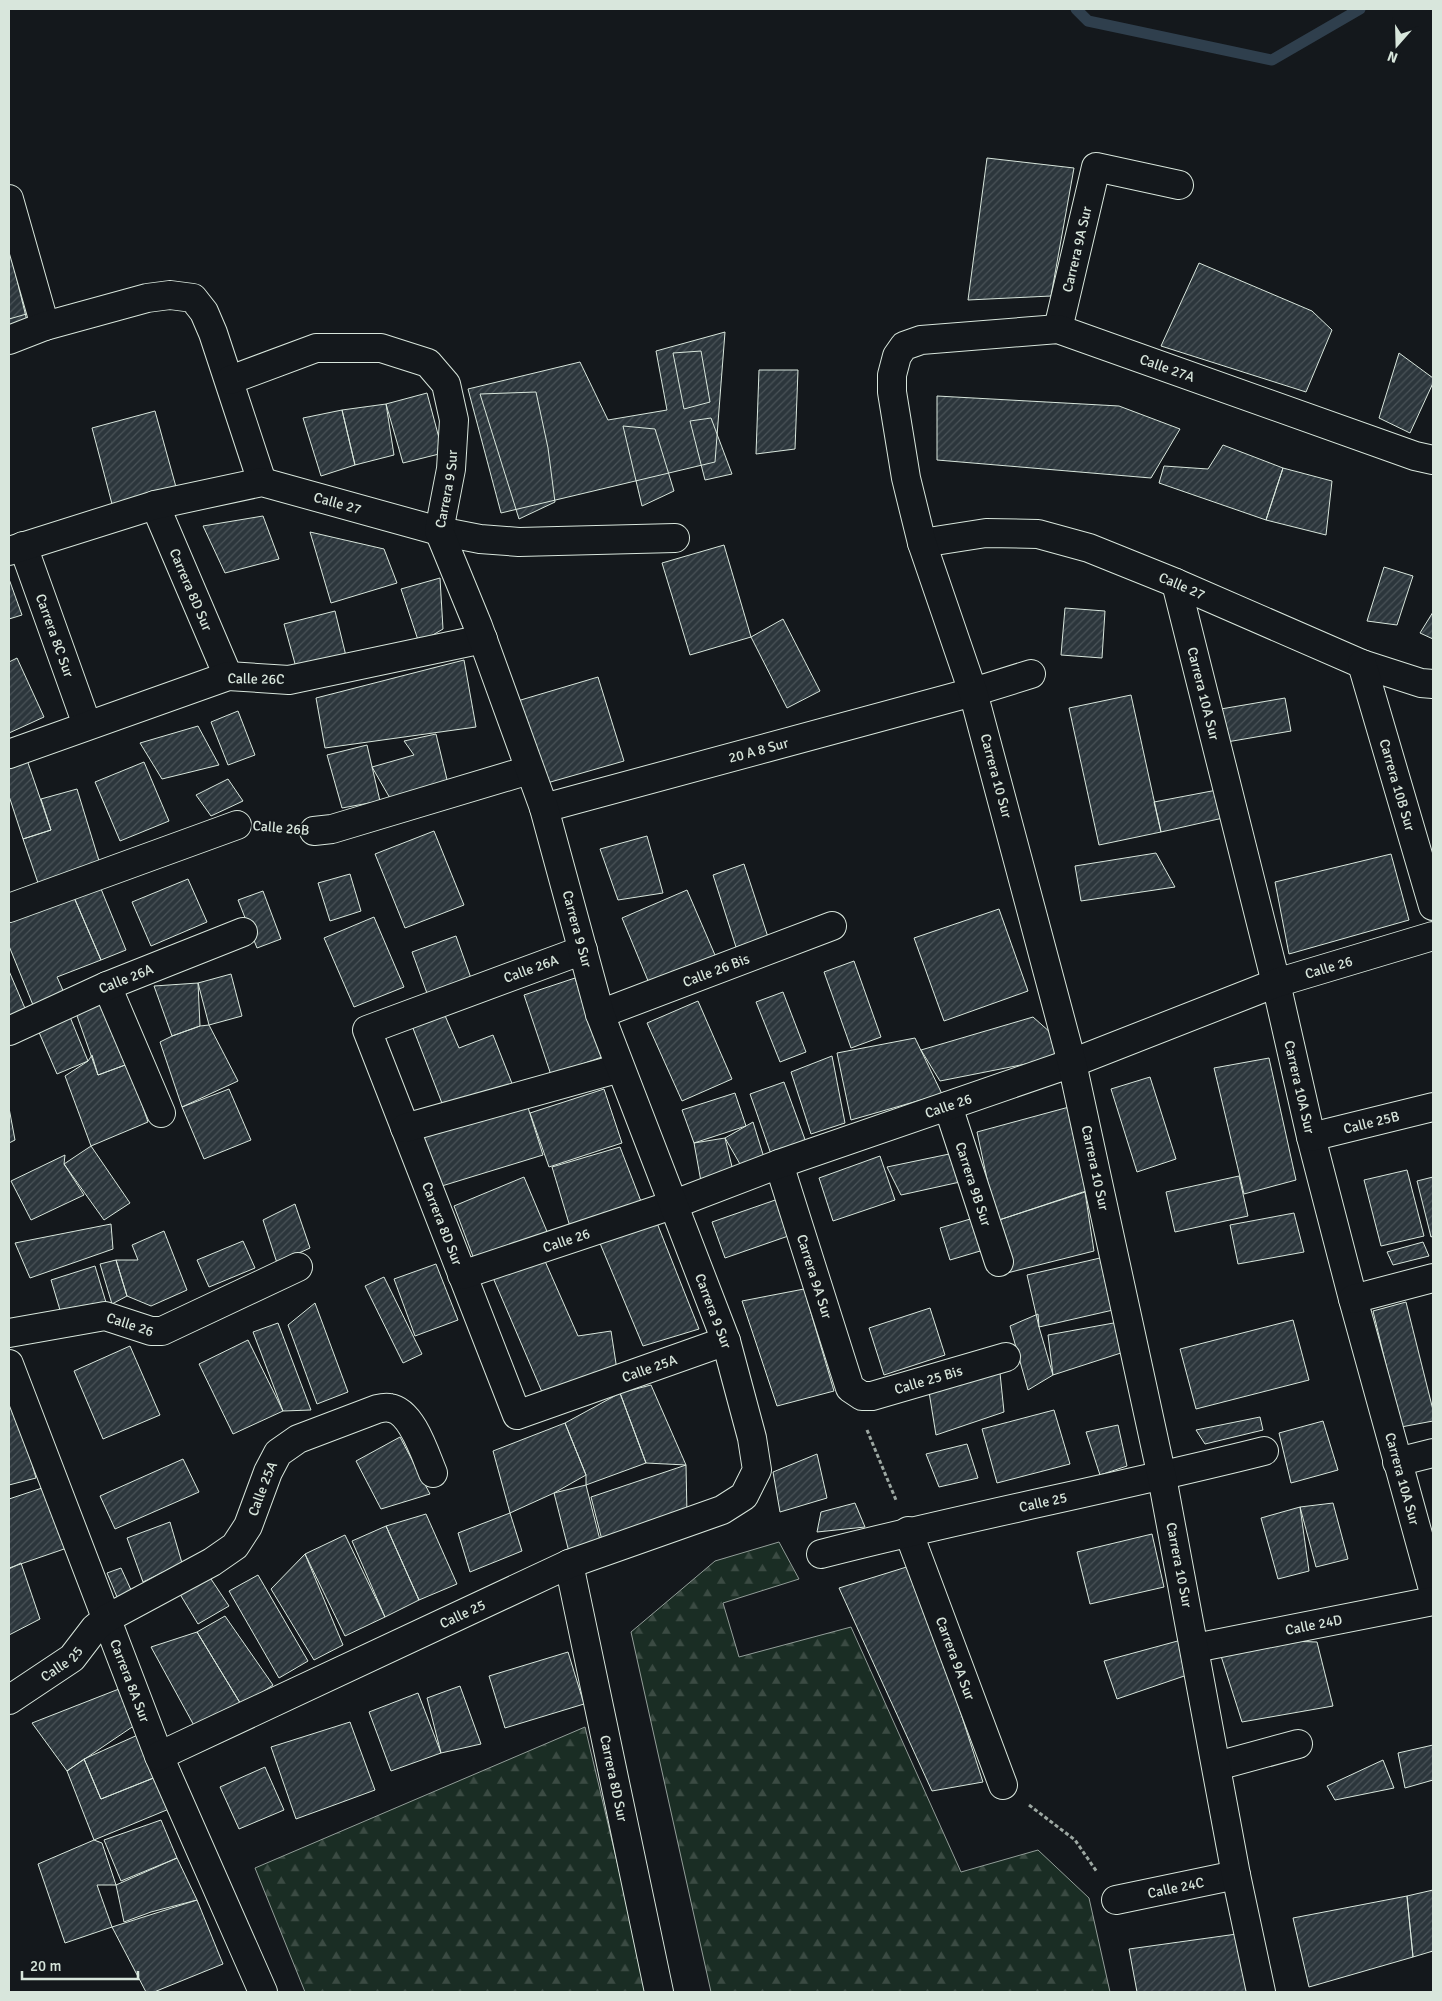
<svg xmlns="http://www.w3.org/2000/svg" width="1442" height="2001" viewBox="0 0 1442 2001" font-family="Signika,sans-serif">
<style>
.forest{fill:url(#forest-firs);stroke:#939e99}
.lines{fill:none;stroke-linecap:round;stroke-linejoin:round}
.stream{stroke:#2f3f4d;stroke-width:11}
.building{fill:url(#building-hatch);stroke:#d8e6dc}
.street-casing{stroke:#d8e6dc;stroke-width:30}
.path{stroke:#9da8a2;stroke-width:3;stroke-dasharray:4 2.5;stroke-linecap:butt}
.street{stroke:#14181c;stroke-width:28}
.labels{text-anchor:middle;dominant-baseline:central;stroke-width:4;stroke-linejoin:round;paint-order:stroke}
.street-label{font-size:14px;fill:#d8e6dc;stroke:#14181c}
</style>
<defs>
<pattern id="forest-firs" width="22" height="20" patternUnits="userSpaceOnUse" patternTransform="scale(1.25)"><rect width="22" height="20" fill="#1a2d24"/><path d="M5 1l3.5 6h-7zM16 11l3.5 6h-7z" fill="#3b4b43"/></pattern>
<pattern id="building-hatch" width="6" height="6" patternUnits="userSpaceOnUse" patternTransform="scale(1.25)"><rect width="6" height="6" fill="#2c363c"/><path d="M-1 1l2-2M0 6l6-6M5 7l2-2" fill="none" stroke="#4a5358"/></pattern>
</defs>
<rect width="100%" height="100%" fill="#14181c"/>
<path class="forest" d="M779,1542L799,1579L723,1603L739,1657L851,1627L961,1872L1038,1850L1089,1898L1110,1992H711L631,1632L715,1561Z
M585,1727L648,1992H305L255,1868Z"/>
<g class="lines">
<path class="stream" d="M1076,9L1088,21L1272,60L1360,9"/>
</g>
<path class="building" d="M987,158L1074,168L1051,296L968,300Z
M9,233L30,313L9,319Z
M9,247L27,321L9,326Z
M1199,263L1312,311L1332,330L1306,392L1161,346Z
M725,332L715,462L501,513L468,389L580,362L608,420L667,410L656,351Z
M701,351L710,402L684,409L673,353Z
M1399,353L1433,378V383L1410,433L1379,418Z
M759,370H798L795,449L756,454Z
M536,392L548,448L555,502L519,519L480,394Z
M427,393L443,453L403,463L386,404Z
M937,396L1119,406L1180,429L1151,478L937,460Z
M386,404L394,455L355,465L342,410Z
M342,410L355,465L321,476L303,418Z
M155,411L176,487L112,504L92,428Z
M711,418L732,474L705,480L690,421Z
M623,426L655,429L674,491L642,506Z
M1223,445L1283,468L1266,520L1159,483L1164,466L1208,469Z
M1283,468L1332,481L1326,535L1266,520Z
M263,516L279,559L225,573L203,526Z
M310,532L384,549L397,583L331,603Z
M724,545L751,637L690,655L662,563Z
M1384,567L1413,576L1397,625L1367,621Z
M440,578L443,629L419,643L401,589Z
M9,579L22,615L9,619Z
M1065,608L1105,611L1102,658L1061,655Z
M335,611L347,660L297,671L284,624Z
M1433,612V639L1420,633Z
M783,619L820,691L787,708L751,637Z
M17,658L44,717L9,733V662Z
M464,660L476,727L325,748L316,698Z
M598,677L624,761L540,785L514,702Z
M1131,695L1161,832L1099,845L1069,708Z
M1285,698L1291,731L1221,743L1215,710Z
M238,711L255,755L228,765L211,722Z
M198,726L219,765L162,779L140,743Z
M436,734L449,788L391,800L372,767L414,755L404,741Z
M367,745L380,801L342,808L327,755Z
M26,757L51,830L23,839L9,796V763Z
M144,762L169,821L120,841L95,782Z
M228,779L243,801L211,816L196,795Z
M77,789L100,864L38,883L23,839L51,830L41,799Z
M1217,790L1223,818L1161,832L1154,802Z
M434,831L464,905L405,928L375,854Z
M647,836L663,893L618,900L600,849Z
M1156,853L1175,887L1081,901L1075,866Z
M1391,854L1409,920L1289,954L1275,882Z
M744,864L768,937L736,947L713,875Z
M350,874L361,911L330,921L318,883Z
M188,879L207,922L151,946L132,902Z
M99,884L126,950L101,960L73,895Z
M687,890L718,962L651,988L622,918Z
M263,891L281,939L257,948L238,900Z
M73,895L101,960L57,977L66,997L35,1010L9,946V923Z
M999,909L1028,991L944,1021L914,938Z
M374,917L404,987L354,1007L324,938Z
M456,936L472,981L428,996L412,952Z
M854,961L881,1037L851,1048L824,972Z
M9,971L27,1013L9,1020Z
M231,974L242,1016L209,1025L198,983Z
M575,978L602,1057L551,1075L524,995Z
M198,983L200,1026L172,1036L154,986Z
M783,992L806,1052L780,1062L756,1002Z
M698,1001L732,1079L682,1101L647,1023Z
M106,1003L128,1064L98,1075L76,1013Z
M440,1004L459,1048L493,1035L513,1086L445,1111L409,1018Z
M70,1017L88,1061L57,1074L38,1030Z
M1033,1017L1051,1033L1056,1058L940,1081L921,1050Z
M209,1025L238,1081L182,1107L160,1042L172,1036L200,1026Z
M915,1038L942,1094L851,1120L837,1053Z
M92,1055L98,1075L128,1064L148,1122L91,1146L65,1076L88,1061Z
M832,1056L845,1123L811,1134L791,1072Z
M1269,1058L1296,1180L1244,1194L1214,1068Z
M1150,1077L1176,1159L1137,1172L1111,1089Z
M784,1082L807,1145L772,1157L750,1094Z
M229,1089L251,1140L204,1159L182,1107Z
M604,1089L622,1143L549,1167L530,1113Z
M735,1093L746,1126L694,1143L682,1110Z
M525,1098L543,1155L432,1189L413,1133Z
M1069,1107L1092,1189L996,1221L977,1132Z
M9,1108L15,1140L9,1143Z
M753,1122L766,1164L744,1171L725,1138Z
M725,1138L735,1179L702,1187L694,1143Z
M91,1146L130,1203L104,1220L64,1164Z
M620,1147L642,1204L571,1230L552,1167Z
M954,1153L960,1182L901,1195L887,1167Z
M65,1155L64,1164L84,1195L31,1220L11,1181Z
M880,1156L895,1200L833,1221L819,1178Z
M1407,1170L1424,1236L1381,1246L1364,1180Z
M1239,1176L1248,1216L1175,1232L1166,1192Z
M524,1177L551,1241L477,1267L454,1206Z
M1433,1177V1236L1431,1237L1417,1181Z
M1085,1192L1094,1251L1007,1273L996,1221Z
M781,1198L794,1234L725,1258L712,1222Z
M295,1204L310,1248L277,1263L263,1220Z
M1294,1213L1304,1252L1238,1264L1230,1225Z
M977,1217L987,1249L950,1260L940,1228Z
M655,1218L699,1329L643,1346L599,1241Z
M111,1224L113,1249L30,1278L15,1243Z
M164,1231L187,1290L151,1306L127,1296L116,1260H138L132,1245Z
M243,1241L255,1268L209,1287L197,1260Z
M1423,1242L1429,1256L1393,1265L1387,1252Z
M541,1252L578,1336L611,1331L617,1370L545,1399L491,1273Z
M1100,1258L1113,1310L1039,1327L1027,1275Z
M116,1260L127,1296L112,1304L100,1264Z
M436,1264L458,1320L415,1336L394,1279Z
M95,1266L108,1309L63,1320L51,1280Z
M384,1277L422,1354L403,1363L365,1286Z
M804,1289L834,1391L777,1406L742,1301Z
M1406,1302L1433,1410V1421L1401,1427L1373,1311Z
M315,1303L348,1392L317,1404L288,1325Z
M930,1308L945,1355L884,1375L869,1328Z
M1038,1314L1039,1327L1053,1375L1028,1390L1010,1326Z
M1293,1320L1309,1380L1196,1409L1180,1349Z
M1119,1322L1127,1351L1053,1375L1048,1335Z
M278,1323L311,1410L283,1411L253,1332Z
M248,1340L283,1411L233,1434L199,1364Z
M130,1346L160,1415L103,1439L74,1371Z
M1000,1373L1004,1412L936,1435L929,1392Z
M651,1385L686,1465L646,1463L620,1393Z
M620,1393L646,1463L586,1485V1475L565,1423Z
M13,1398L36,1478L9,1485V1399Z
M1054,1410L1070,1464L997,1483L982,1429Z
M1260,1417L1263,1430L1205,1444L1196,1430Z
M1323,1421L1338,1470L1291,1483L1279,1433Z
M565,1423L586,1475L554,1493L510,1513L493,1451Z
M1118,1425L1127,1466L1100,1475L1086,1432Z
M400,1437L430,1494L381,1509L356,1461Z
M967,1444L978,1478L939,1487L926,1454Z
M817,1454L827,1498L780,1512L773,1472Z
M183,1459L199,1492L115,1529L100,1496Z
M686,1465L687,1515L603,1544L591,1497Z
M586,1485L601,1544L569,1552L554,1493Z
M45,1487L67,1548L9,1568V1499Z
M855,1503L865,1527L817,1532L821,1512Z
M1333,1503L1348,1559L1316,1567L1300,1507Z
M1300,1507L1309,1571L1278,1579L1261,1518Z
M510,1513L522,1551L470,1572L458,1533Z
M426,1514L457,1584L419,1600L386,1526Z
M170,1522L182,1563L143,1582L127,1538Z
M386,1526L419,1600L385,1617L352,1541Z
M1152,1534L1164,1587L1090,1604L1077,1552Z
M345,1535L385,1617L345,1636L305,1554Z
M305,1554L343,1645L314,1660L271,1589Z
M21,1563L40,1619L9,1635V1569Z
M913,1565L983,1782L932,1791L839,1588Z
M121,1568L132,1592L117,1597L107,1573Z
M207,1573L229,1606L198,1624L175,1586Z
M258,1575L308,1661L279,1678L229,1591Z
M225,1616L273,1685L242,1706L197,1632Z
M197,1632L242,1706L197,1731L151,1647Z
M1185,1639L1193,1673L1117,1699L1104,1661Z
M1287,1641L1317,1642L1333,1706L1242,1722L1221,1656Z
M568,1652L584,1704L505,1728L489,1676Z
M460,1686L481,1744L441,1753L427,1698Z
M124,1687L138,1723L67,1771L32,1723Z
M418,1693L441,1753L391,1771L369,1712Z
M350,1722L375,1790L296,1819L271,1747Z
M140,1734L156,1777L101,1799L84,1759Z
M1433,1745V1780L1405,1788L1398,1753Z
M84,1759L101,1799L156,1777L169,1809L94,1840L67,1771Z
M1383,1760L1394,1788L1335,1800L1327,1786Z
M265,1767L284,1810L239,1829L220,1787Z
M161,1820L177,1858L121,1881L104,1840Z
M94,1840L102,1843L116,1885H97L112,1927L65,1943L38,1864Z
M177,1858L197,1900L151,1912L124,1922L116,1885Z
M1433,1890V1951L1413,1957L1407,1896Z
M1407,1896L1413,1957L1309,1987L1293,1918Z
M197,1900L223,1964L154,1992H146L112,1927Z
M1244,1933L1253,1992H1137L1129,1949Z"/>
<g class="lines">
<g class="street-casing">
<g id="street">
<path d="M9,199L45,326"/>
<path id="s1" d="M1058,329L1096,167L1179,185"/>
<path d="M9,340L45,326L147,298L170,295L193,298L204,312L213,333L262,482"/>
<path id="s2" d="M155,505L228,676"/>
<path id="s3" d="M922,543L986,533L1038,534L1089,548L1176,583L1362,664L1421,683L1433,684"/>
<path id="s4" d="M23,546L87,725"/>
<path id="s5" d="M9,551L155,505L262,482L439,531L480,539L519,542L675,538"/>
<path id="s6" d="M1176,583L1276,983L1311,1137L1353,1299L1433,1589"/>
<path id="s7" d="M1362,664L1433,906"/>
<path d="M9,754L228,676L289,680L483,639"/>
<path id="s8" d="M544,808L973,692L1031,674"/>
<path d="M314,831L332,829L529,770"/>
<path d="M9,908L237,825"/>
<path id="s9" d="M583,950L367,1030L517,1415L726,1341"/>
<path d="M107,986L161,1113"/>
<path id="s10" d="M600,1014L832,926"/>
<path id="s11" d="M9,1031L107,986L243,932"/>
<path id="s12" d="M948,1106L999,1262"/>
<path d="M405,1128L620,1068"/>
<path id="s13" d="M1311,1137L1433,1107"/>
<path id="s14" d="M779,1164L850,1388L862,1396H872L1006,1357"/>
<path id="s15" d="M462,1275L672,1205L779,1164L1072,1063L1276,983L1433,936"/>
<path d="M1353,1299L1433,1278"/>
<path id="s16" d="M9,1333L105,1316L151,1331H162L298,1267"/>
<path id="s17" d="M9,1364L159,1756L263,1992"/>
<path d="M1397,1462L1433,1453"/>
<path id="s18" d="M908,1531L1003,1785"/>
<path id="s19" d="M821,1554C968,1516 1117,1488 1264,1451"/>
<path id="s20" d="M569,1564L659,1992"/>
<path id="s21" d="M1195,1648L1433,1601"/>
<path id="s22" d="M9,1700L72,1658L95,1628L106,1619L212,1562L235,1546L248,1526L268,1472L278,1453L298,1439L377,1409C381,1408 386,1407 390,1408C412,1411 425,1454 433,1473"/>
<path id="s23" d="M159,1756L569,1564L722,1510L744,1496L757,1470L752,1438L726,1341L600,1014L544,808L478,626L439,531L451,469L454,420L446,384L428,363L381,348H316L230,380"/>
<path d="M1217,1766L1298,1744"/>
<path id="s24" d="M1116,1900L1236,1875"/>
<path id="s25" d="M1261,1992L1236,1875L1162,1477L1072,1063L973,692L922,543L906,478L892,392V375L897,356L904,346L921,340L1058,329L1415,456L1433,460"/>
</g>
</g>
<path class="path" d="M867,1430L896,1500
M1029,1805L1075,1840L1097,1872"/>
<use href="#street" class="street"/>
</g>
<g class="labels">
<g class="street-label">
<text stroke="none"><textPath href="#s1" startOffset="82">Carrera 9A Sur</textPath></text>
<text stroke="none"><textPath href="#s25" startOffset="1964">Calle 27A</textPath></text>
<text stroke="none"><textPath href="#s23" startOffset="1706">Carrera 9 Sur</textPath></text>
<text stroke="none"><textPath href="#s5" startOffset="341">Calle 27</textPath></text>
<text stroke="none"><textPath href="#s3" startOffset="270">Calle 27</textPath></text>
<text stroke="none"><textPath href="#s2" startOffset="92">Carrera 8D Sur</textPath></text>
<text stroke="none"><textPath href="#s4" startOffset="95">Carrera 8C Sur</textPath></text>
<text transform="translate(256 679) rotate(1)">Calle 26C</text>
<text stroke="none"><textPath href="#s6" startOffset="114">Carrera 10A Sur</textPath></text>
<text stroke="none"><textPath href="#s8" startOffset="222">20 A 8 Sur</textPath></text>
<text transform="translate(996 776) rotate(75)">Carrera 10 Sur</text>
<text stroke="none"><textPath href="#s7" startOffset="126">Carrera 10B Sur</textPath></text>
<text transform="translate(281 828) rotate(5)">Calle 26B</text>
<text transform="translate(577 929) rotate(75)">Carrera 9 Sur</text>
<text stroke="none"><textPath href="#s15" startOffset="920">Calle 26</textPath></text>
<text transform="translate(531 969) rotate(-20)">Calle 26A</text>
<text stroke="none"><textPath href="#s10" startOffset="124">Calle 26 Bis</textPath></text>
<text stroke="none"><textPath href="#s11" startOffset="128">Calle 26A</textPath></text>
<text stroke="none"><textPath href="#s6" startOffset="519">Carrera 10A Sur</textPath></text>
<text stroke="none"><textPath href="#s15" startOffset="515">Calle 26</textPath></text>
<text stroke="none"><textPath href="#s13" startOffset="62">Calle 25B</textPath></text>
<text transform="translate(1095 1168) rotate(78)">Carrera 10 Sur</text>
<text stroke="none"><textPath href="#s12" startOffset="82">Carrera 9B Sur</textPath></text>
<text stroke="none"><textPath href="#s9" startOffset="438">Carrera 8D Sur</textPath></text>
<text stroke="none"><textPath href="#s15" startOffset="110">Calle 26</textPath></text>
<text stroke="none"><textPath href="#s14" startOffset="118">Carrera 9A Sur</textPath></text>
<text transform="translate(713 1311) rotate(69)">Carrera 9 Sur</text>
<text stroke="none"><textPath href="#s16" startOffset="124">Calle 26</textPath></text>
<text stroke="none"><textPath href="#s9" startOffset="784">Calle 25A</textPath></text>
<text stroke="none"><textPath href="#s14" startOffset="318">Calle 25 Bis</textPath></text>
<text stroke="none"><textPath href="#s6" startOffset="924">Carrera 10A Sur</textPath></text>
<text stroke="none"><textPath href="#s22" startOffset="340">Calle 25A</textPath></text>
<text stroke="none"><textPath href="#s19" startOffset="228">Calle 25</textPath></text>
<text transform="translate(1179 1565) rotate(79)">Carrera 10 Sur</text>
<text stroke="none"><textPath href="#s23" startOffset="335">Calle 25</textPath></text>
<text stroke="none"><textPath href="#s21" startOffset="121">Calle 24D</textPath></text>
<text stroke="none"><textPath href="#s18" startOffset="136">Carrera 9A Sur</textPath></text>
<text stroke="none"><textPath href="#s22" startOffset="64">Calle 25</textPath></text>
<text stroke="none"><textPath href="#s17" startOffset="339">Carrera 8A Sur</textPath></text>
<text stroke="none"><textPath href="#s20" startOffset="219">Carrera 8D Sur</textPath></text>
<text stroke="none"><textPath href="#s24" startOffset="61">Calle 24C</textPath></text>
</g>
</g>
<rect width="1442" height="2001" fill="none" stroke="#d8e6dc" stroke-width="20"/>
<g transform="translate(1397 45) rotate(200)" stroke="#14181c" stroke-width="4" paint-order="stroke">
<path d="M0-4L9 19L0 12L-9 19Z" fill="#d8e6dc"/>
<text y="-8" font-size="14" font-weight="bold" text-anchor="middle" fill="#d8e6dc">N</text>
</g>
<path d="M22 1971v8h116v-8" fill="none" stroke="#d8e6dc" stroke-width="2.5"/>
<text x="30" y="1971" font-size="15" fill="#d8e6dc" stroke="#14181c" stroke-width="4" paint-order="stroke">20 m</text>
</svg>
